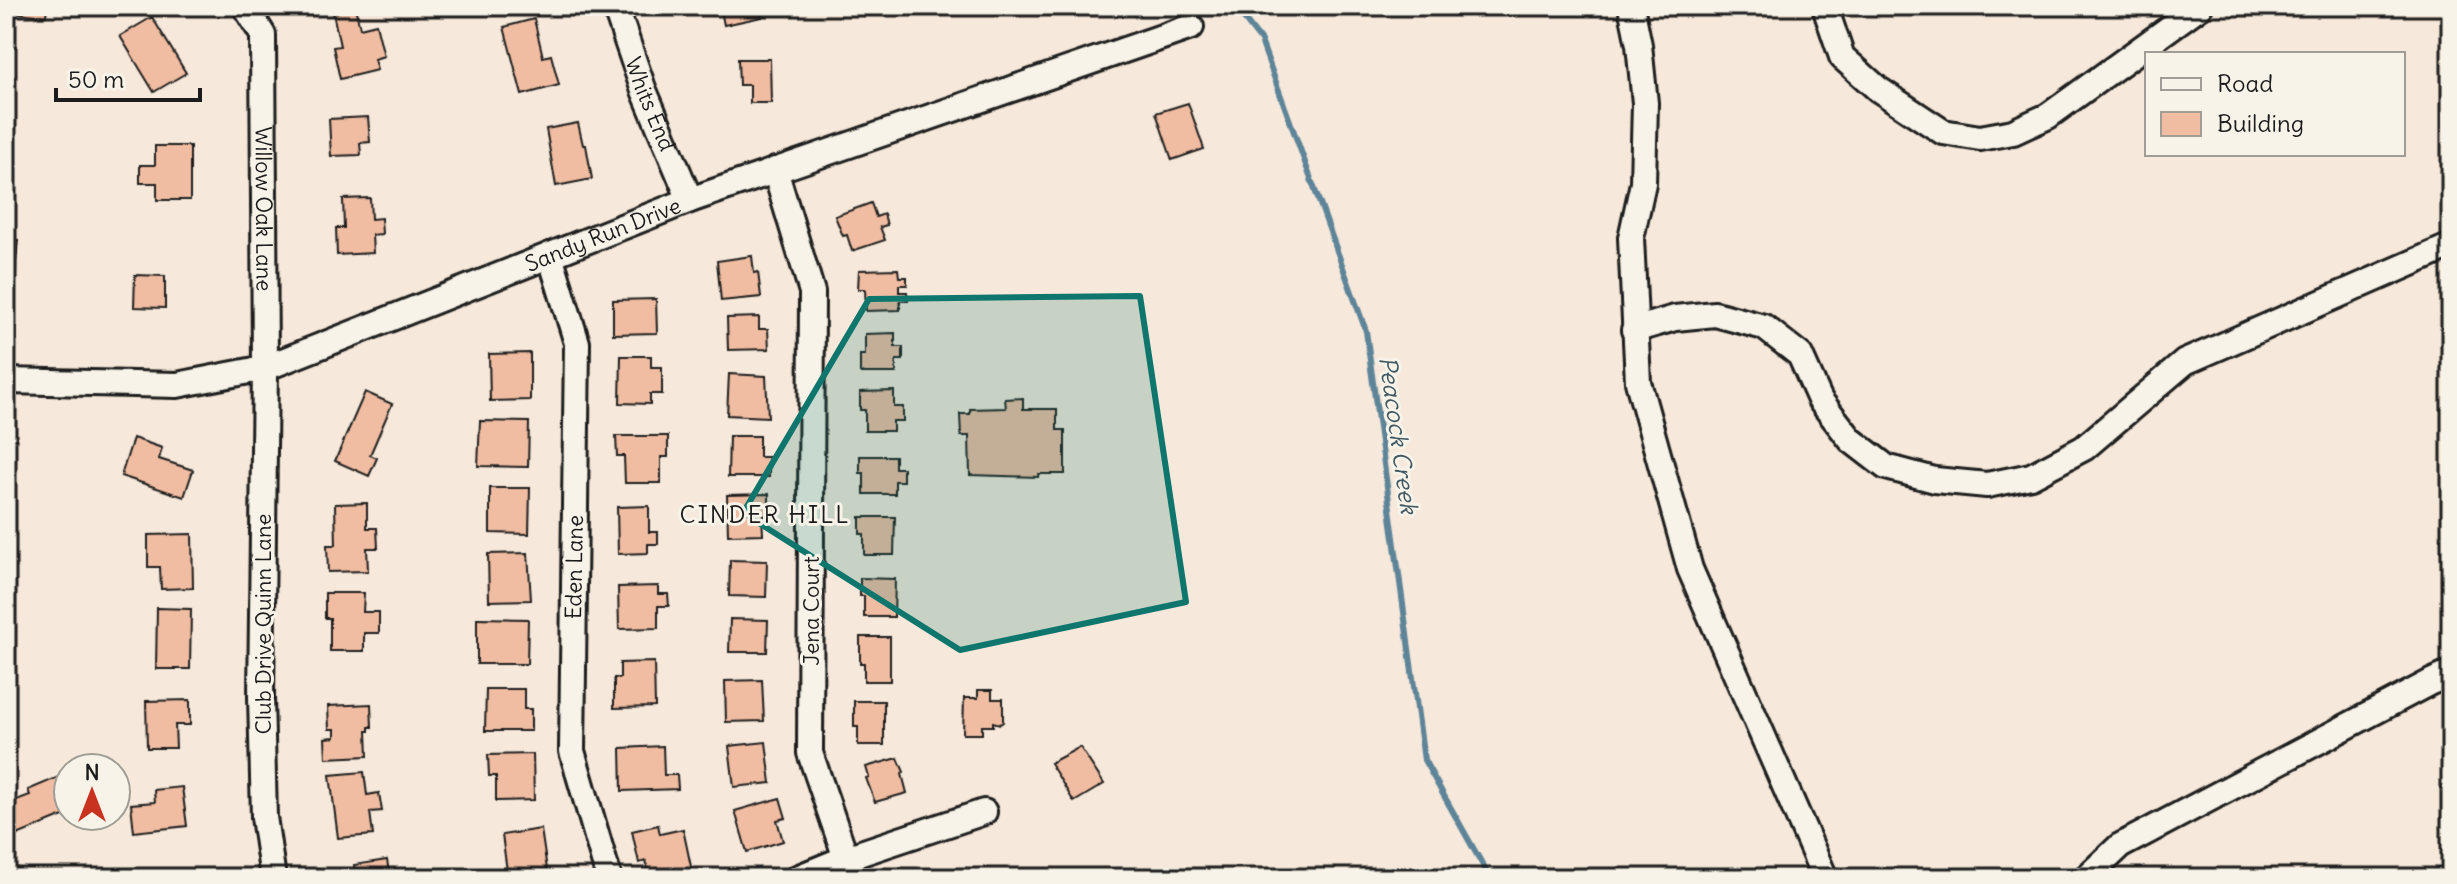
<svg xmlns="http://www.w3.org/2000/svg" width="2457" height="884" viewBox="0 0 2457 884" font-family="Delius,sans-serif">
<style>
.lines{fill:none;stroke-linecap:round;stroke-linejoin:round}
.stream{stroke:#5d8498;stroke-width:6}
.building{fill:#f1bda2;stroke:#1c1c1c;stroke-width:2}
.minor-casing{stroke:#1c1c1c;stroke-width:30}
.minor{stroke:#f7f3e8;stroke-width:24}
.marked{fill:#0f766e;fill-opacity:0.2;stroke:#0f766e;stroke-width:6;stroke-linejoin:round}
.labels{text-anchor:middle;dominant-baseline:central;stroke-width:6;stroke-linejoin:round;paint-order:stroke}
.street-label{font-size:22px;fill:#1c1c1c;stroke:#f7f3e8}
.water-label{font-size:24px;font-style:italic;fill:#425964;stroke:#f7f3e8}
.neighbourhood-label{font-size:24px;letter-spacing:2px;fill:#1c1c1c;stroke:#f7f3e8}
</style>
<rect width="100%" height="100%" fill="#f6e8da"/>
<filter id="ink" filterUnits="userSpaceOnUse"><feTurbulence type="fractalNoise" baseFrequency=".0125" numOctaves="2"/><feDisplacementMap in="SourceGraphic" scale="16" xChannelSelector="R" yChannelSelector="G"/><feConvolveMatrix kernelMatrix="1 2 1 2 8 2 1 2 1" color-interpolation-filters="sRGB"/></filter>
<g filter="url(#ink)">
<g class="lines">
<path class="stream" d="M1234,6L1261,41L1366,331L1424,760L1490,878"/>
</g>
<path class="building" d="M6,6H47L46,16L6,12Z
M720,6H760L762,17L724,25Z
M355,7L360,28L376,24L384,56L374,59L377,70L340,79L333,47L340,46L333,13Z
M152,17L186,73L154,92L120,36Z
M534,19L543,57L551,55L559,85L522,95L504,27Z
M738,59H770L771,103H750V85H739Z
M1188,103L1204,149L1172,160L1156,113Z
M368,117L370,142L360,143L361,155L331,156L329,119Z
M578,123L583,145H586L592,179L556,186L546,129Z
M155,146H190V200H157V183H140V165H155Z
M370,198L371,219L381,218L382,234L372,235L373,253L337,255L336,228H344L343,199Z
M871,203L876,217L884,214L887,225L880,227L885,240L852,251L847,235L843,236L835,216Z
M6,239L18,240L14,283L6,282Z
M752,256L754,273L758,272L761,297L721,301L717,261Z
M898,269L899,277H907V285H899V292H907L908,301H900V310L866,311L865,289H858L859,270Z
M135,275L165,276V308L134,307Z
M656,299L657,333L613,334V300Z
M759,317V329H768L769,349L728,350L727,318Z
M895,333V347H903V360H896V373H860V355H865V334Z
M530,353V400L490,401L489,354Z
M621,356H651V367H662V394H650V404L620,403Z
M729,374L766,376L768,417L727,415Z
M894,391V407H903V421H893V431H865V410H860V392Z
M365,392L392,404L370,455L377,458L369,476L335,461Z
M1023,398V409H1057V430H1065V474H1039L1038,477L970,475L969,436H961L960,414H970V409L1006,408L1005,399Z
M480,421L529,422L528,467L478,466Z
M616,436H668V457H661V483H625L624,456H617Z
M729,436H759V457H769V477H728Z
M133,438L162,448L159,459L193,470L184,497L121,476Z
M860,456H895V468H903V481H895V494H864V473H860Z
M490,488H530L529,534L490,533Z
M769,494V516H762L763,534L728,535L727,495Z
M367,503V528H377L378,548H367L368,571L328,572L327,545H336L335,504Z
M649,506V532H658V544H648V553L618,554L617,507Z
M860,517H895L894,555H864V534H860Z
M192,534L193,588L161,589L160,567H148V535Z
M528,553L531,600L489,601L488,554Z
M730,560L767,561L766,597L729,596Z
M860,578L895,579L894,617H864V596H860Z
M658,586V594H668L669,606H658V628L619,629L618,587Z
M325,593H364L363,612H379V633H364V651H330V618H325Z
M157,608L191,609L190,669H156Z
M477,618L528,619L527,664H477Z
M730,619L768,620L767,652H729Z
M860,637H890V681H864V663H860Z
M654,662L655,707L614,708V678H620V663Z
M762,680L764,721L726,722L725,681Z
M486,689H524V709H531V731H485Z
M978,690H992V699H1003V722L1000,724L993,722V726H982V734H963L964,698H978Z
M190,700V725H175L176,748H147L146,701Z
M854,701H884V745H858V727H854Z
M371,704L372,727H369V731H367L368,756L326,758L325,738L335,737V729H329L328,706Z
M766,742L771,783L734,787L729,746Z
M663,746L664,775H677L678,789L622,791L621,748Z
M1080,747L1104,784L1074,802L1050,763Z
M533,754L534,800L496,801V776H489L488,755Z
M898,758L904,772L902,774L907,793L875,802L866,778L869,777L866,767Z
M364,772L367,795L379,793L382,811L370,812L373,835L338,838L330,775Z
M61,776L68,794V814L15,836L6,814V804L30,795L28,790Z
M182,787L187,826L134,832L131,804L155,802L154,790Z
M780,798L786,818L777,820L783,841L747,852L735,811Z
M658,825L660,834L683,829L693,876L682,878H650L646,861L639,863L632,831Z
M541,829L548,876L508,878L502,835Z
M387,860L390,878H356L354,865Z
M971,872L988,873V878H960H971Z"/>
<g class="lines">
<g class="minor-casing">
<g id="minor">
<path id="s1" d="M245,6L263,35L265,368L261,697L264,817L273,878"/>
<path id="s2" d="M615,6L643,88L690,200"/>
<path d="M1631,6L1639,45L1645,103L1643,183L1631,238L1638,382L1690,569L1825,878"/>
<path d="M1827,6V13L1842,57L1878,89L1943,132L1980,138L2013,132L2048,116L2200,6"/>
<path d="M775,170L812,292L810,753L846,858"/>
<path d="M550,255L577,343L572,751L609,878"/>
<path d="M1634,330L1675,318L1715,314L1764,327L1800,355L1820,400L1851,440L1886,467L1935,480L1987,485L2031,476L2084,448L2185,362L2451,246"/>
<path id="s3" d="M6,381L177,385L265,368L690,200L1191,27"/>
<path d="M797,878L846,858L984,812"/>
<path d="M2086,878L2120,846L2431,682L2451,673"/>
</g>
</g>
<use href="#minor" class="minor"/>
</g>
</g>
<path class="marked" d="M1140,296L1186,602L960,650L743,513L869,299Z"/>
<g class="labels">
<g class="street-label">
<text stroke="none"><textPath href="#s2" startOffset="104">Whits End</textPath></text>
<text stroke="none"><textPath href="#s1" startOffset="208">Willow Oak Lane</textPath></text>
<text stroke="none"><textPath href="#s3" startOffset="624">Sandy Run Drive</textPath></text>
<text transform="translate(574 567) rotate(-89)">Eden Lane</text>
<text transform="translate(811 611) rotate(-90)">Jena Court</text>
<text transform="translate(263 624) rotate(-90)">Club Drive Quinn Lane</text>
</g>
<g class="water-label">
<text transform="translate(1399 435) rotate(82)">Peacock Creek</text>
</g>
<g class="neighbourhood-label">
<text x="765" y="514">CINDER HILL</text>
</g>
</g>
<rect width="2457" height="884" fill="none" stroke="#f7f3e8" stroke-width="32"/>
<rect x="16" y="16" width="2425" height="852" fill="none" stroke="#1c1c1c" stroke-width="3" filter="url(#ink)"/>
<rect x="2145" y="52" width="260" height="104" fill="#f7f3e8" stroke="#9f9d96" stroke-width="2"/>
<rect x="2161" y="78" width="40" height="12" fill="#f7f3e8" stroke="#9f9d96" stroke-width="2"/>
<text x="2217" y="92" font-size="24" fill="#1c1c1c">Road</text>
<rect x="2161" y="112" width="40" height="24" fill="#f1bda2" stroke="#9f9d96" stroke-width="2"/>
<text x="2217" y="132" font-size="24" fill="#1c1c1c">Building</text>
<g transform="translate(92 792)"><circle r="38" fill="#f7f3e8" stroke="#9f9d96" stroke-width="2"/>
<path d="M0-6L14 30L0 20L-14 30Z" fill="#c8321e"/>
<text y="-12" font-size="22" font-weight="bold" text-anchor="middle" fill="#1c1c1c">N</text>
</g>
<path d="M56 88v12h144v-12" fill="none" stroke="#1c1c1c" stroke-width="4"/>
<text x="68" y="88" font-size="24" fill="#1c1c1c" stroke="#f7f3e8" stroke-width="6" paint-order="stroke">50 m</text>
</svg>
